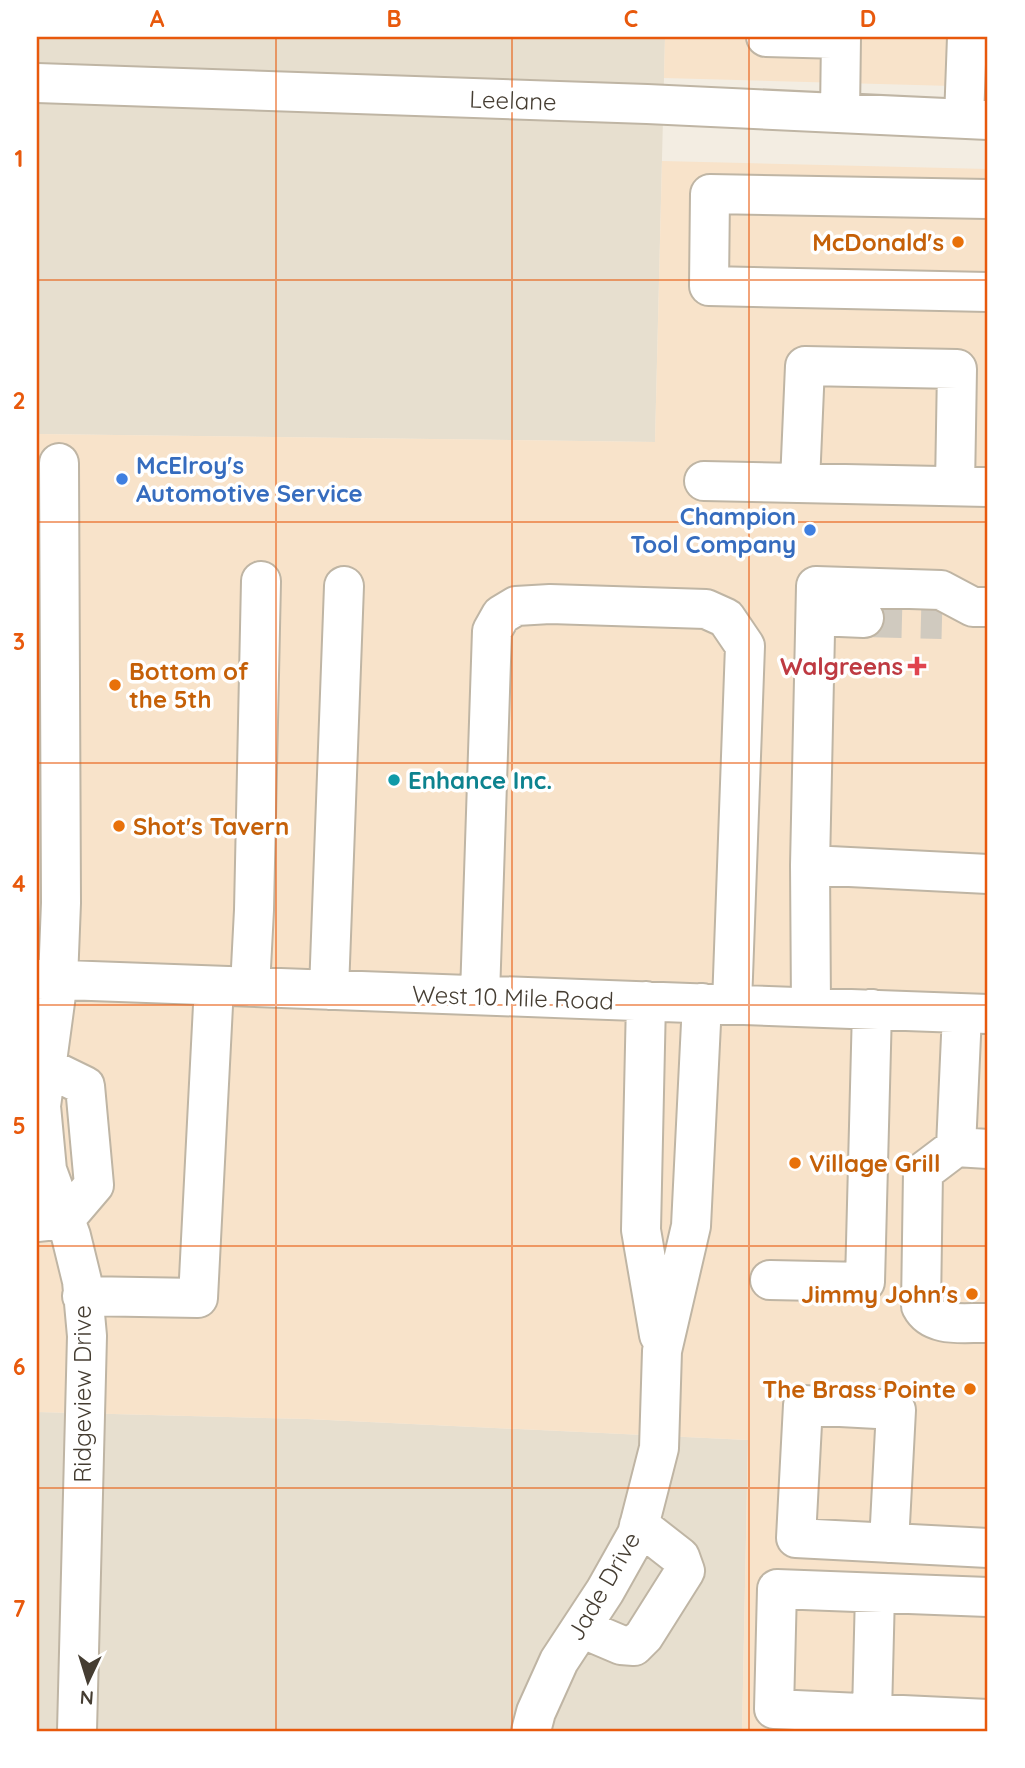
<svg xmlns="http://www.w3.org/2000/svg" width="1025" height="1768" viewBox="0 0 1025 1768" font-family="Quicksand,sans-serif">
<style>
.residential{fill:#e7dfcf}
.commercial{fill:#f8e3ca}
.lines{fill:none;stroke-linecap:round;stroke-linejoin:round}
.minor-tunnel{stroke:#d0cabf;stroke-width:38;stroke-dasharray:38 19;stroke-linecap:butt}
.minor-casing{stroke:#bfb5a4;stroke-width:42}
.minor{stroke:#fff;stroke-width:38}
.grid{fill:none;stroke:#e8590c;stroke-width:2;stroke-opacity:0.55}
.food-dot{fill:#e8710a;stroke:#fff;stroke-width:2.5}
.shop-dot{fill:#3f7fe0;stroke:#fff;stroke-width:2.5}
.health-dot{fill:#e0444e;stroke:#fff;stroke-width:2.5}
.culture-dot{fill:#0f9aa8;stroke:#fff;stroke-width:2.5}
.labels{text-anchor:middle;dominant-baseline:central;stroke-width:7;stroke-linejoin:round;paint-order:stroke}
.street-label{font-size:24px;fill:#453d32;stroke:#fff}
.food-label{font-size:24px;font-weight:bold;fill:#c56008;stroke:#fff;text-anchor:end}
.shop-label{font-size:24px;font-weight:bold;fill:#366cbe;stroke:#fff;text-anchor:start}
.health-label{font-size:24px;font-weight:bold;fill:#be3a42;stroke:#fff;text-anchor:end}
.culture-label{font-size:24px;font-weight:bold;fill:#0d838f;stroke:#fff;text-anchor:start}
.neatline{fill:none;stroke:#e8590c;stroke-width:2.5}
.grid-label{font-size:23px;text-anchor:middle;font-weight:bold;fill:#e8590c}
</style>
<rect width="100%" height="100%" fill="#f3ede2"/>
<path class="residential" d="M37,37H665L655,442L37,434Z
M37,1412L307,1419L748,1440L742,1731H37Z"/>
<path class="commercial" d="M665,37H988V87L664,78Z
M662,161L988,169V1731H742L748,1440L307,1419L37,1412V434L655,442Z"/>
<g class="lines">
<path class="minor-tunnel" d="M864,618L942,620"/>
<g class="minor-casing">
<path id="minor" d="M766,37L841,39
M37,83L647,104L988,120
M840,113L841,37
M964,119L967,37
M988,199L710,194L709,286L988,292
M59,463L61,903L58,980L41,1106L47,1170L71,1236L82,1281L87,1336L77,1731
M704,481L988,487
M800,482L805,366L957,369L955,486
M816,616L864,618
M810,865L988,874
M37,979L988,1014
M250,987L254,910L261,581
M329,990L344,586
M480,995L492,631L501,615L516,606L550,604L706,609L726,618L745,646L732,1004
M646,1001L641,1230L659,1335
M811,1007L810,865L816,586L941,590L973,607H988
M962,1014L956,1147L988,1149
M956,1147L923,1172L921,1306C933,1329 966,1322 988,1323
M37,1222L65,1219L94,1185L85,1086L46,1067
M770,1280L865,1282L872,1009
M82,1296L198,1298L214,986
M889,1543L896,1410L803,1405L796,1538L988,1548
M988,1597L777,1589L774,1709L988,1719
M581,1628L621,1645L634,1646L644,1636L685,1571L680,1557L639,1525
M872,1713L875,1593
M531,1731L536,1712L559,1661L605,1591L637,1534L659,1448L662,1351L691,1226L702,1003"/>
</g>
<use href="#minor" class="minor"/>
</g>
<path class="grid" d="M276,37V1731M512,37V1731M749,37V1731M37,280H988M37,522H988M37,763H988M37,1005H988M37,1246H988M37,1488H988"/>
<g class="food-dot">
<circle cx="958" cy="242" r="7"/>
<circle cx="115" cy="685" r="7"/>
<circle cx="119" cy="826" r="7"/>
<circle cx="795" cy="1163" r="7"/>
<circle cx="972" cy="1294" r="7"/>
<circle cx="970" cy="1389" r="7"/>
</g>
<g class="shop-dot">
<circle cx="122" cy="479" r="7"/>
<circle cx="810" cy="530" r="7"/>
</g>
<path class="health-dot" d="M913.5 655.5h7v7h7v7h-7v7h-7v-7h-7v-7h7z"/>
<circle class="culture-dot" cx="394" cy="780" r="7"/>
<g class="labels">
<g class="street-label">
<text transform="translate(513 100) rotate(2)">Leelane</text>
<text transform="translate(513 997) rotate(2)">West 10 Mile Road</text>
<text transform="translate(82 1394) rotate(-90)">Ridgeview Drive</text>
<text transform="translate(603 1586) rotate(-60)">Jade Drive</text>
</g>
<g class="food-label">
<text x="944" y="242">McDonald's</text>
<text x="129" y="671" text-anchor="start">Bottom of<tspan x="129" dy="28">the 5th</tspan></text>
<text x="133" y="826" text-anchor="start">Shot's Tavern</text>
<text x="809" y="1163" text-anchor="start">Village Grill</text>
<text x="958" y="1294">Jimmy John's</text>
<text x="956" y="1389">The Brass Pointe</text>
</g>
<g class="shop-label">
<text x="136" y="465">McElroy's<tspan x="136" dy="28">Automotive Service</tspan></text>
<text x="796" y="516" text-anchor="end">Champion<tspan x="796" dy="28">Tool Company</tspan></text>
</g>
<g class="health-label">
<text x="903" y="666">Walgreens</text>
</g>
<g class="culture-label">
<text x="408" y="780">Enhance Inc.</text>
</g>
</g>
<rect width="1025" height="1768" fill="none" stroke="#ffffff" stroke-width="77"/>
<g transform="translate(88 1681) rotate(184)" stroke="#ffffff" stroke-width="5" paint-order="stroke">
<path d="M0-5L12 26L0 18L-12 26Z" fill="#453d32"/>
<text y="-10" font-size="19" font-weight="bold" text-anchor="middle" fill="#453d32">N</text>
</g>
<rect x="38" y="38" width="948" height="1692" class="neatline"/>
<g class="grid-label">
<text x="157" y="27">A</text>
<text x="394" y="27">B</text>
<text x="631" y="27">C</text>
<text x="868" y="27">D</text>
<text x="19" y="167">1</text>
<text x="19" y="409">2</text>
<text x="19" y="650">3</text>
<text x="19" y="892">4</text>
<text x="19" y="1134">5</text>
<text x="19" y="1375">6</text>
<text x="19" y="1617">7</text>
</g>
</svg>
